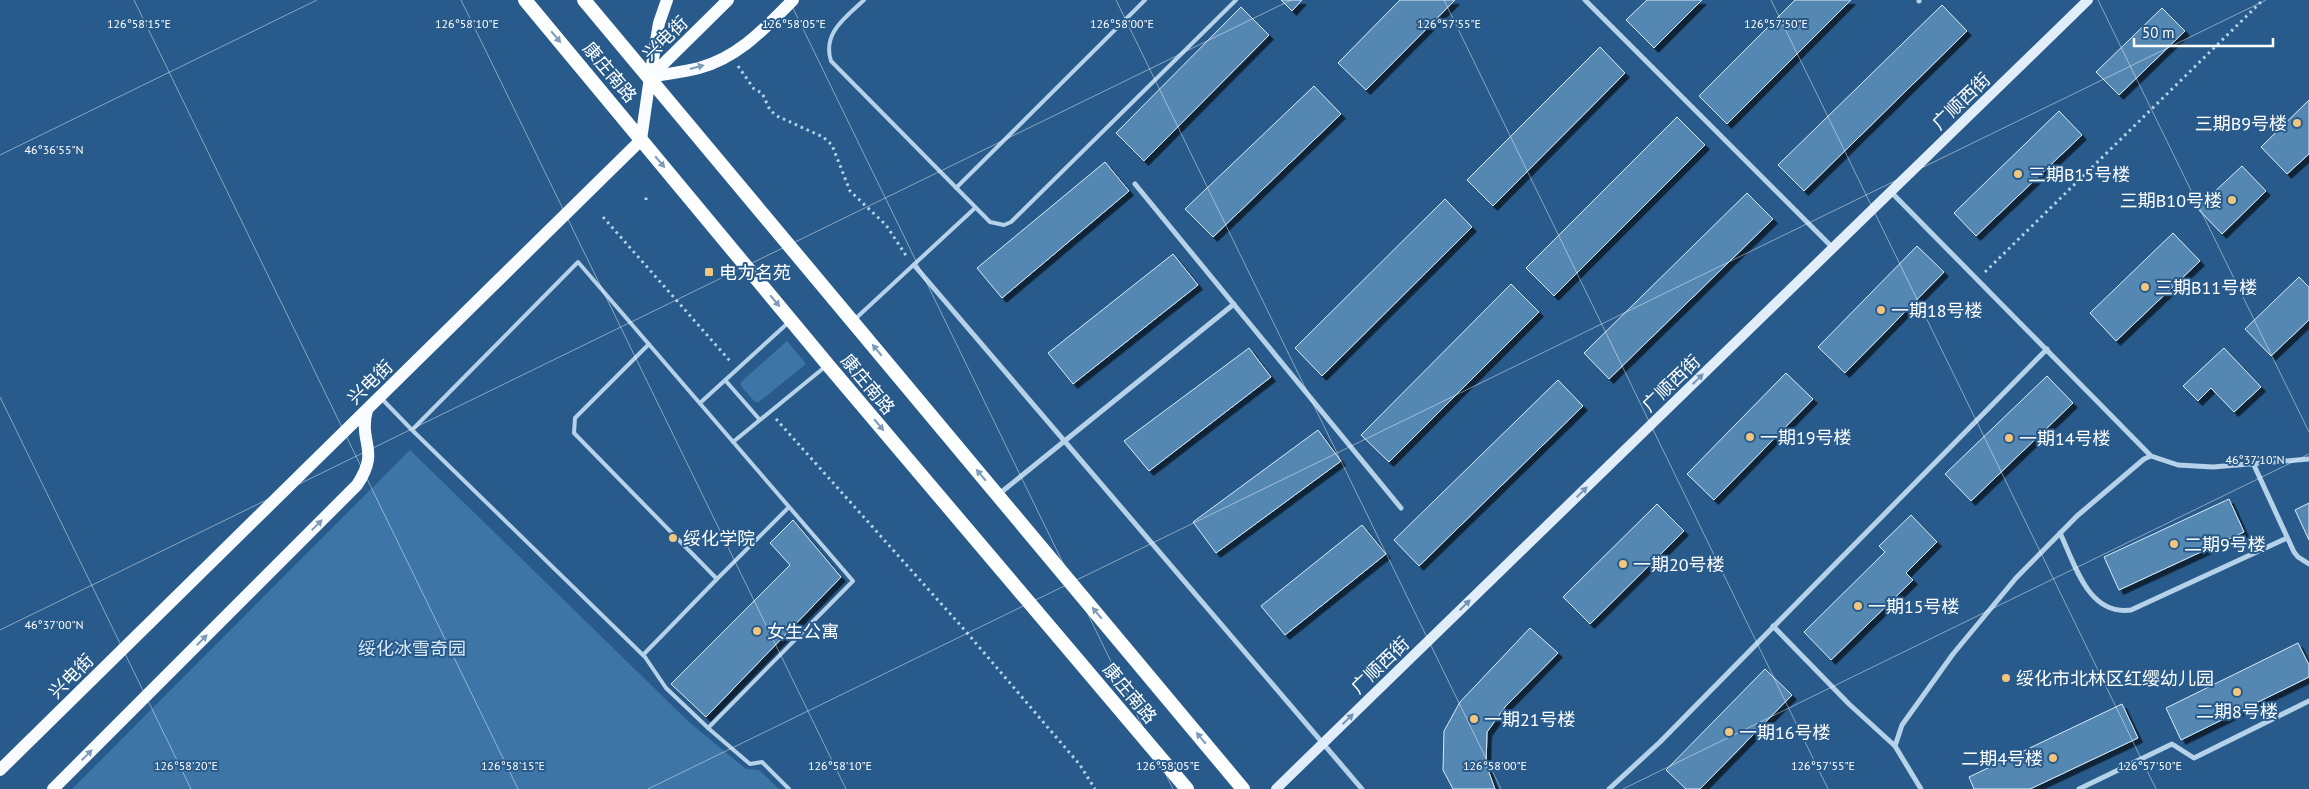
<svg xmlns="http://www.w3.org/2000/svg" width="2309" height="789" viewBox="0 0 2309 789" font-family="'PT Sans','Noto Sans SC',sans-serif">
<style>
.green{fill:#3d75a7}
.building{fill:#5587b3;stroke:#daeaf7;filter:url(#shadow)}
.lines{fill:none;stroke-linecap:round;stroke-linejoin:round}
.path{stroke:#b6d2e9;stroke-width:3;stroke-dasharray:2.5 4;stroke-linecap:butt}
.service{stroke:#b6d2e9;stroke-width:4}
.minor{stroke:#b6d2e9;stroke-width:5}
.secondary{stroke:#e1edf8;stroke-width:10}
.primary{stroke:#f9fcfe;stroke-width:12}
.trunk{stroke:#fcfefe;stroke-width:14}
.oneway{fill:#7d9cb9}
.oneway2{fill:#7c9bb9}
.oneway3{fill:#7295b7}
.ticks{fill:none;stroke:#fff;stroke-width:1;stroke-opacity:0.45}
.poi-dot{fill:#f1c67d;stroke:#285b8b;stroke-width:2}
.labels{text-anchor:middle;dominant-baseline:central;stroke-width:4;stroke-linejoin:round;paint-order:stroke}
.street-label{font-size:18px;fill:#fff;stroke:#285b8b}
.poi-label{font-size:18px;fill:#fff;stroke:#285b8b;text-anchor:start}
.park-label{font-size:18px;fill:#daeaf7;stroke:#285b8b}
.ticks-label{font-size:12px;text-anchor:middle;fill:#fff;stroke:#285b8b;stroke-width:4;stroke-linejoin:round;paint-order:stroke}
</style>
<defs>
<filter id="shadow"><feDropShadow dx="4.5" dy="4.5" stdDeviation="0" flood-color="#0009"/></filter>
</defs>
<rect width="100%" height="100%" fill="#285b8b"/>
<path class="green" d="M787,341L806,364L759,402H755L741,386V382Z
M410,450L689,722L746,769L759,770L779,789H72Z"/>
<path class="building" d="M1281,0H1302L1292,11Z
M1400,0H1455L1366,90L1338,63Z
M1647,0H1702L1654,48L1626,20Z
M1795,0H1851L1727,124L1699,96Z
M1942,5L1967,31L1804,191L1778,165Z
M1241,7L1269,35L1144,161L1116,133Z
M2162,8L2185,31L2119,95L2096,72Z
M1600,47L1625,73L1493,206L1467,180Z
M1314,86L1341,114L1213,237L1185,209Z
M2309,100V154L2287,174L2261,147Z
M2059,111L2082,135L1976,236L1954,213Z
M1677,117L1705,145L1554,296L1526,268Z
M1105,162L1129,191L1002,298L977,268Z
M2242,166L2266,191L2222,234L2197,208Z
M1747,193L1773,219L1609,379L1584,353Z
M1445,199L1472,227L1322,376L1295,348Z
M2173,233L2200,261L2116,341L2090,313Z
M1917,246L1944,272L1845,373L1818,347Z
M1173,254L1198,285L1073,384L1048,353Z
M2299,277L2309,287V320L2271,356L2245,329Z
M1511,284L1539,312L1389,462L1361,435Z
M1249,348L1271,377L1149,471L1124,441Z
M2224,348L2261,387L2234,412L2211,388L2198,401L2183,386Z
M1786,373L1813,399L1714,500L1687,474Z
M2047,376L2073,403L1971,501L1945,474Z
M1558,380L1583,406L1419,566L1394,540Z
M1318,430L1341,461L1216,553L1193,522Z
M2229,499L2244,532L2119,590L2104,557Z
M2309,503V540L2295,510Z
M1657,504L1684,531L1590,624L1563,597Z
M1911,515L1937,542L1906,573L1913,580L1831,660L1804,632L1885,552L1879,546Z
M793,520L841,577L706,717L671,684L790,565L770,543Z
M1362,525L1386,554L1285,635L1261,606Z
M1530,628L1558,653L1505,707L1487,732L1486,764L1495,789H1453L1443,770L1444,731L1460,702Z
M2298,643L2309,665V677L2181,740L2166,708Z
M1765,669L1792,695L1700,789H1686L1666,770Z
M2122,704L2138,738L2030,789H1974L1969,777Z"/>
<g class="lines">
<path class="path" d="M738,66L754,89L762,93L770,110L777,116L823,137L832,145L850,191L886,225L907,257
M646,200V195
M603,217L730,361
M1985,272L2263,0
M776,419L962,627L1080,765L1095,789"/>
<path class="service" d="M864,0C846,17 822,33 831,61L990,222L1004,225L1011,222L1236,0
M956,188L1145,0
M854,320L975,208
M725,380L760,420
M381,398L412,430
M700,403L789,322
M733,442L826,366
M717,579L789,507
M643,655L717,579L574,433L575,418L649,344
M708,728L853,581L578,262L412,430L645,657L666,688L705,725L708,728L750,764L762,762L789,789"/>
<path class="minor" d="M1585,0L1833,248
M1919,0V1
M1135,184L1401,508
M1891,192L2151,456
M914,265L1362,789
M2253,463L2294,552L2298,557L2309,564
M999,494L1234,304
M2060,533C2075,564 2088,616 2131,610L2287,538
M1773,626L1849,704L1895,746
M1609,789L1660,742L2047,349
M1921,789L1895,746L1902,725L1953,654L2016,578L2077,516L2144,459L2151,456L2178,465L2213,467L2309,459
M2079,789L2172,744L2194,758L2309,701"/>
<path class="secondary" d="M1276,789L2088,0"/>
<path class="primary" d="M667,0L659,23L650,77C666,74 683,72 699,68C739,57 765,28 793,0
M0,770L641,140L650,77L728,0
M53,789L357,485C381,449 358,444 367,410"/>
<path class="trunk" d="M525,0L828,365L1187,789
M584,0L1243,789"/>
</g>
<defs><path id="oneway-solid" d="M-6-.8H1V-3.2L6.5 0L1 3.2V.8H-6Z" transform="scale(1.25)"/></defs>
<g class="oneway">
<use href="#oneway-solid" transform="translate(556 37) rotate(50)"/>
<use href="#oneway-solid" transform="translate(660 162) rotate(50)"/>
<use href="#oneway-solid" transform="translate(775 301) rotate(50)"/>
<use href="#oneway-solid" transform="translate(877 350) rotate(-130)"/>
<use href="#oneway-solid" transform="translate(879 425) rotate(50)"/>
<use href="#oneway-solid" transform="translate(981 475) rotate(-130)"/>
<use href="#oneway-solid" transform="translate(1097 613) rotate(-130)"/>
<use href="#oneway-solid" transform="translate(1201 738) rotate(-130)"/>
</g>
<g class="oneway2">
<use href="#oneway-solid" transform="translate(697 67) rotate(-15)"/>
<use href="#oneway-solid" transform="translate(317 525) rotate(-45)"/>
<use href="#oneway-solid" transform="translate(202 640) rotate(-45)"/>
<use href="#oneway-solid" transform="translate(87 755) rotate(-45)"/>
</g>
<g class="oneway3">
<use href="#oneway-solid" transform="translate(1698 379) rotate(-44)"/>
<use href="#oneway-solid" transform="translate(1582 492) rotate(-44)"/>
<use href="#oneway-solid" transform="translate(1465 605) rotate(-44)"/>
<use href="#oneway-solid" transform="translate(1348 719) rotate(-44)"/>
</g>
<path class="ticks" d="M134,0L518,789M461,0L846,789M789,0L1173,789M1116,0L1501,789M1444,0L1828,789M1771,0L2156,789M2098,0L2309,432M0,155L317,0M0,397L191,789M0,630L1291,0M648,789L2266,0M1623,789L2309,454"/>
<g class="poi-dot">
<circle cx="2297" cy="123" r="5"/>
<circle cx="2018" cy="174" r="5"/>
<circle cx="2232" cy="200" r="5"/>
<rect x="704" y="267" width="10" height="10" rx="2.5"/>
<circle cx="2145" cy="287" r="5"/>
<circle cx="1881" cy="310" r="5"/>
<circle cx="1750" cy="437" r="5"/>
<circle cx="2009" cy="438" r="5"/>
<circle cx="673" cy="538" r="5"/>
<circle cx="2174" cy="544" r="5"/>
<circle cx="1623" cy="564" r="5"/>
<circle cx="1858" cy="606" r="5"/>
<circle cx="757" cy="631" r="5"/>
<circle cx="2006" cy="678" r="5"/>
<circle cx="2237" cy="692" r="5"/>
<circle cx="1474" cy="719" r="5"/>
<circle cx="1729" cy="732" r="5"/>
<circle cx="2053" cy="758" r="5"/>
</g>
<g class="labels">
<g class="street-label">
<text transform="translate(665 38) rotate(-44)">兴电街</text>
<text transform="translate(610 72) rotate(50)">康庄南路</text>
<text transform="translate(1961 101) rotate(-44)">广顺西街</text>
<text transform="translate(370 382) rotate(-44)">兴电街</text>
<text transform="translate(1671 383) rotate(-44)">广顺西街</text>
<text transform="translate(868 384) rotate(50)">康庄南路</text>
<text transform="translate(1380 665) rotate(-44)">广顺西街</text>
<text transform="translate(71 676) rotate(-45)">兴电街</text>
<text transform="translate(1130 693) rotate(50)">康庄南路</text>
</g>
<g class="poi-label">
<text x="2287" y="123" text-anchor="end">三期B9号楼</text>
<text x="2028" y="174">三期B15号楼</text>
<text x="2222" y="200" text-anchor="end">三期B10号楼</text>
<text x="719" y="272">电力名苑</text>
<text x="2155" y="287">三期B11号楼</text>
<text x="1891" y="310">一期18号楼</text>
<text x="1760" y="437">一期19号楼</text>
<text x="2019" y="438">一期14号楼</text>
<text x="683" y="538">绥化学院</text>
<text x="2184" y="544">二期9号楼</text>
<text x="1633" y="564">一期20号楼</text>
<text x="1868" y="606">一期15号楼</text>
<text x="767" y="631">女生公寓</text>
<text x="2016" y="678">绥化市北林区红缨幼儿园</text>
<text x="2237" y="711" text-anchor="middle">二期8号楼</text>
<text x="1484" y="719">一期21号楼</text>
<text x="1739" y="732">一期16号楼</text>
<text x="2043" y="758" text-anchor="end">二期4号楼</text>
</g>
<g class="park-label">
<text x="412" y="648">绥化冰雪奇园</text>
</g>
</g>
<g class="ticks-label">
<text x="467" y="28">126°58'10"E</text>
<text x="139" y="28">126°58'15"E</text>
<text x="794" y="28">126°58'05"E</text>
<text x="1122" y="28">126°58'00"E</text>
<text x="1449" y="28">126°57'55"E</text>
<text x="1776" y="28">126°57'50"E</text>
<text x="54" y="154">46°36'55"N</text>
<text x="2255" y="464">46°37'10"N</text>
<text x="54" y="629">46°37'00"N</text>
<text x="186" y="770">126°58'20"E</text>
<text x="513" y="770">126°58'15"E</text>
<text x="840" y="770">126°58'10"E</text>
<text x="1168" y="770">126°58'05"E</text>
<text x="1495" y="770">126°58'00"E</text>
<text x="1823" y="770">126°57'55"E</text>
<text x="2150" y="770">126°57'50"E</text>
</g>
<path d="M2134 38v8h139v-8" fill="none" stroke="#ffffff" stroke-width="2.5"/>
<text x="2142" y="38" font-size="15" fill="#ffffff" stroke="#285b8b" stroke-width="4" paint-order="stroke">50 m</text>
</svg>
